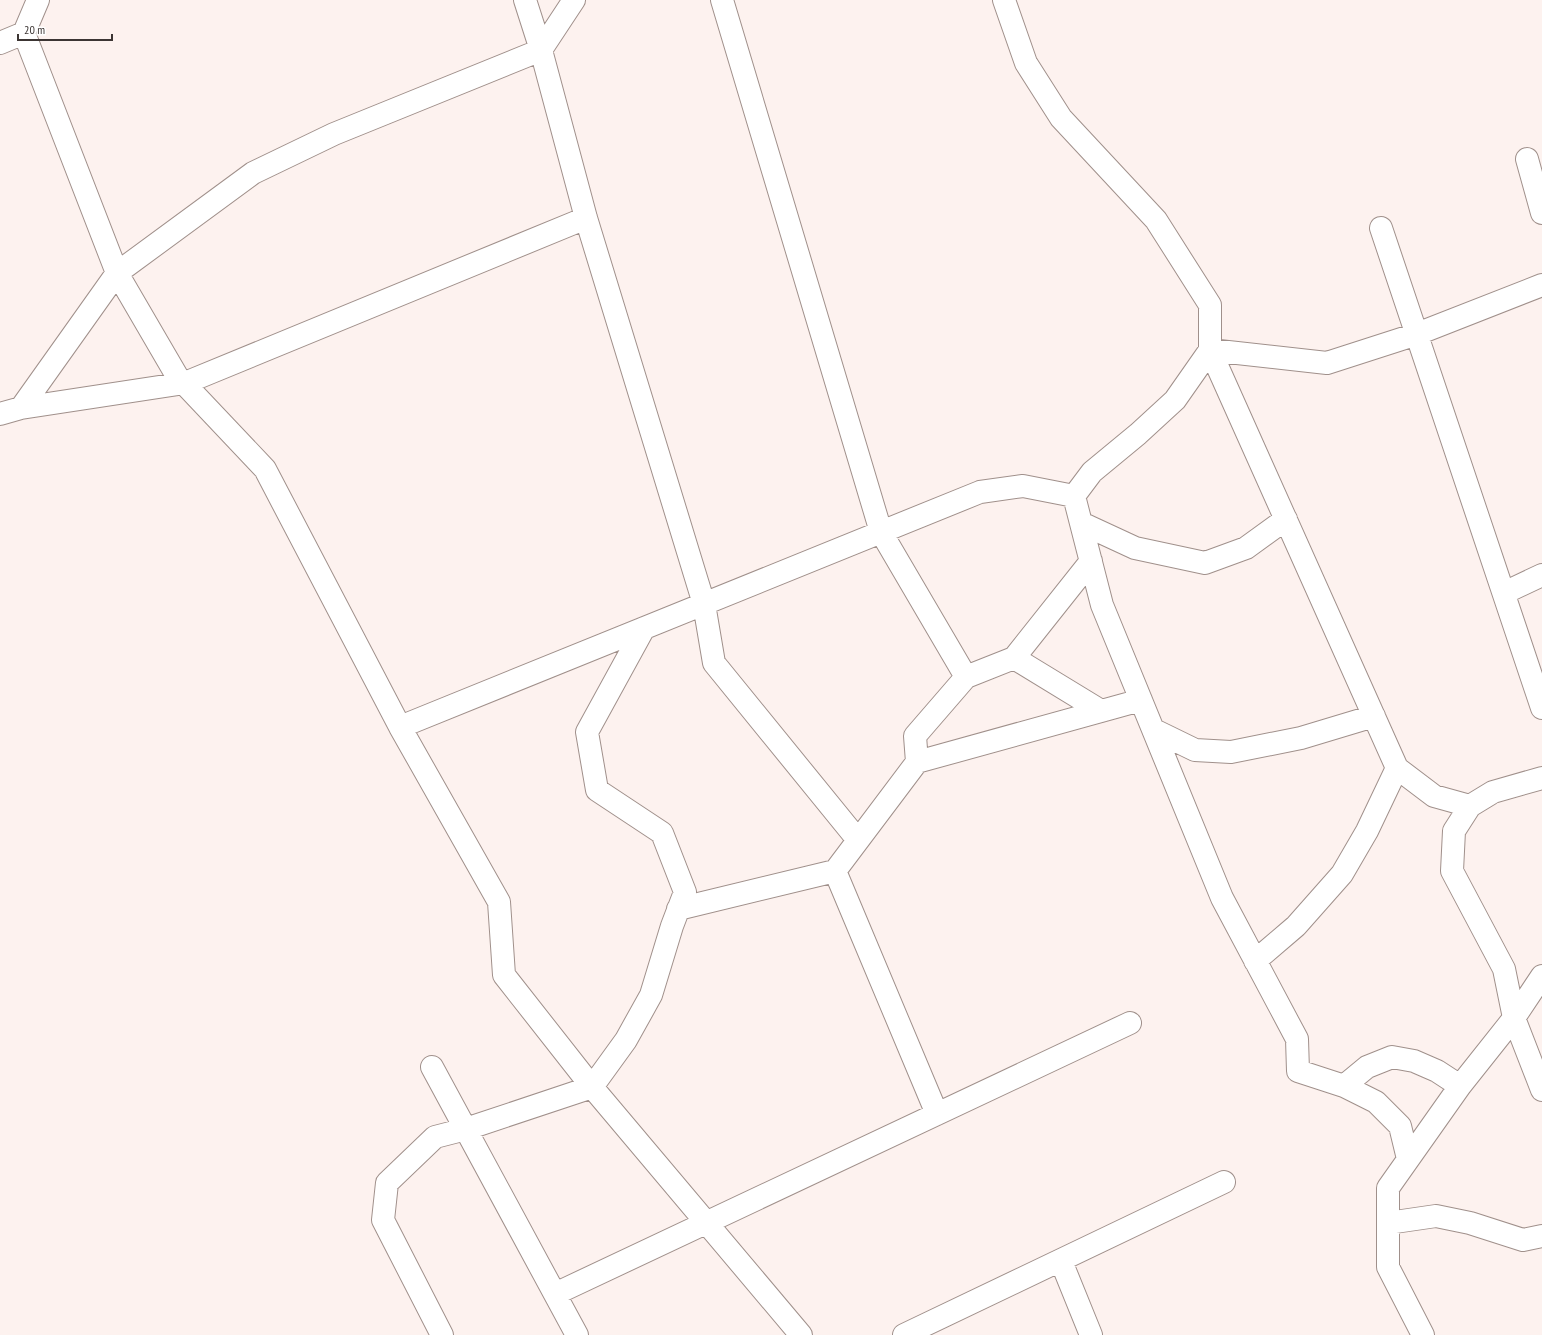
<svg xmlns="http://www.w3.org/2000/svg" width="1542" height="1335" viewBox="0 0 1542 1335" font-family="'PT Sans Narrow',sans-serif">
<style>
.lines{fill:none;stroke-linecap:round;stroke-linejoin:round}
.street-casing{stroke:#a0908b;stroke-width:24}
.street{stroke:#fff;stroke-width:22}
</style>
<rect width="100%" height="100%" fill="#fdf2ef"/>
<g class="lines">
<g class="street-casing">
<path id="street" d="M525,0L541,50L586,218L704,604L714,663L858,840
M722,0L881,532L966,677
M24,33L117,273L177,376L265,469L400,727L499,902L504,975L592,1087L801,1335
M0,43L24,33L38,0
M1527,159L1542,213
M1381,228L1542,708
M1210,350L1397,768L1434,796L1470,806
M1210,350L1327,363L1417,334L1542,285
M21,408L117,273L253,173L334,134L541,50L574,0
M0,414L21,408L185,383L586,218
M1074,496L1102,605L1222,898L1297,1039L1298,1071L1344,1086L1367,1067L1392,1057L1414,1061L1437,1071L1460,1086
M1081,523L1135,548L1205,563L1246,548L1286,519
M1504,593L1542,575
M1014,658L1091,561
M400,727L980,492L1023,486L1074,496L1092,472L1138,434L1175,400L1210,350V305L1156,220L1061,118L1026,63L1004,0
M1154,730L1195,750L1231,752L1301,738L1374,716
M917,762L915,736L966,677L1014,658L1101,711
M678,909L835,871
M1255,961L1296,926L1342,874L1367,831L1397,768
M1542,976L1514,1018L1542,1090
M432,1067L577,1335
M1344,1086L1376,1102L1400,1126L1408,1159
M937,1114L835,871L917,762L1141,700
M1388,1223L1436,1216L1470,1223L1523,1240L1542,1236
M1061,1261L1091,1335
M555,1294L1130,1023
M442,1335L383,1220L387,1183L435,1137L466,1129L592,1087L626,1040L651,995L672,926L685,892L662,833L597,790L587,732L644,628
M904,1335L1224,1182
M1423,1335L1388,1267V1188L1460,1086L1514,1018L1504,969L1452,871L1454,831L1470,806L1493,792L1542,778"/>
</g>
<use href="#street" class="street"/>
</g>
<path d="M18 34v6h94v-6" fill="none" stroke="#3c3533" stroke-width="2"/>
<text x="24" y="34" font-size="12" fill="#3c3533" stroke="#ffffff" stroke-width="3" paint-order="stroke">20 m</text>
</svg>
